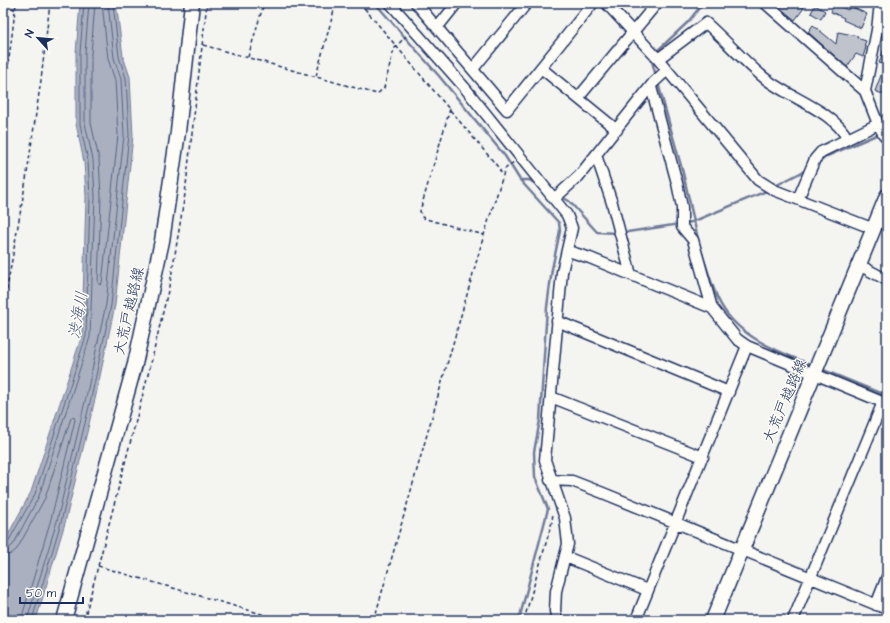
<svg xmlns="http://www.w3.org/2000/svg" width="890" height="623" viewBox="0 0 890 623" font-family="'Architects Daughter','Klee One',sans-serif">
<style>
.water{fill:#aab0bf;stroke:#717c98}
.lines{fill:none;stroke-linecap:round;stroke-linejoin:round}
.shore{stroke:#546385;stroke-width:1}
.stream{stroke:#717c98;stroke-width:2.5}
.building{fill:#bfc3cc;stroke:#1b2f5e}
.minor-casing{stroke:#1b2f5e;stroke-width:13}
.secondary-casing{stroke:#1b2f5e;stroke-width:17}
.path{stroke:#1b2f5e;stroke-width:1.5;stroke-dasharray:4 3;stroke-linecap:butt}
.minor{stroke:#fdfcf7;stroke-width:10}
.secondary{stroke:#fdfcf7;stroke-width:14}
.labels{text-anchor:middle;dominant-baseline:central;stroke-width:3;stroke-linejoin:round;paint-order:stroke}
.street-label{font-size:15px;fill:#1b2f5e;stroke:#fdfcf7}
.water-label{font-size:16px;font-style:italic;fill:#46567b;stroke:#fdfcf7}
</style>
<rect width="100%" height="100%" fill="#f4f4f1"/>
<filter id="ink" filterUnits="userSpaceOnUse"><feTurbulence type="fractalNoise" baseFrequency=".025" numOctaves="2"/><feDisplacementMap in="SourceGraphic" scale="8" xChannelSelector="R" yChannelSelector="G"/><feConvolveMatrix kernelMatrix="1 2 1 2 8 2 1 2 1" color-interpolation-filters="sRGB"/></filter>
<g filter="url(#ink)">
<path class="water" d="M80,3H116L123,56L130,77L133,136L115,305L96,395L65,523L36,620H3V544L31,492L82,335L86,197L84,162L76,124V53Z"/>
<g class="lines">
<path class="shore" d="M95,3L91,54V123L99,159L101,197L98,283L100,285L102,283L118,135L115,80L108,59L102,3
M3,545L8,542L35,494L86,336L90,197L88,161L80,124V53L84,3
M3,550L8,549L13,545L39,496L90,337L95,197L93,160L85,123V53L89,3
M3,556L11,554L17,549L45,498L71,418L74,417L75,420L51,519L21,620
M27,620L57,521L87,393L106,304L124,135L121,79L114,58L108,3
M32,620L61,522L92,394L111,305L129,135L126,78L119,57L113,3"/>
<path class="stream" d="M375,3L439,76L505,156L520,180L559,223L560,231L552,269L547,307L540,420L534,452L535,477L548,509L519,620
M655,53L688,22L703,3
M651,58L656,76
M658,83L683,173L698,239
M816,165L827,156L881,133
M520,180H529L536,184
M775,186L806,170
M560,196L569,201L597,232L616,233
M685,223L692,222L769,190
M621,233L680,224
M699,244C705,262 710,281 718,299C735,336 777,351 812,365
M821,369L887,396"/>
</g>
<path class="building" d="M782,3H797L804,8L795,20L779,7Z
M834,4L848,10L850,6L867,14L861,28L843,20L844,18L831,12Z
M815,5L825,11L821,19L811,13Z
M813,25L836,44L838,32L858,36L857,38L866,41L864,46L866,47L863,57L856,54L847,67L808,32Z
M886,44H887V96L875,91L885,65L879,63Z"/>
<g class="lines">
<g class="minor-casing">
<path id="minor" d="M390,3L465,88L567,215L572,228L562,272L545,460L565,518L568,544L556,591L555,611L557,620
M416,3L507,110L593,3
M606,3L658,59L758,180L774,190L874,229
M765,3L865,91
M880,3L877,30L865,91L878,124L884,135L887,136
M437,28L457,3
M658,59L706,23C725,40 742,59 762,76C786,97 833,110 847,138
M541,68L617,130
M473,69L527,3
M651,87L677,183L682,207V227L693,240L712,308L737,339L747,346L887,404
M578,98L657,3
M596,155L612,203L631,275
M554,199L579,176L653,83L666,71
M798,199L815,159L821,152L878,124
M568,251L590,258L712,308
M859,265L887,280
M557,321L729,392
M551,397L703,457
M550,480L572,481L603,493L887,609
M566,557L647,590
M876,605L887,577
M636,620L747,346
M793,620L883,402"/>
</g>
<g class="secondary-casing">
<path id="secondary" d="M64,620L135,364L162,241L178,132L192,3
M713,620L887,196"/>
</g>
<path class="path" d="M6,3L15,10
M360,3L498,167L503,176
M203,45L377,94L384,88L394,49L406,36
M248,57L264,3
M316,76L336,3
M3,106L16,3
M450,109L420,211L422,217L426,219L484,235
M3,311L26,180L41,80L50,3
M98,566L282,620
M84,620L151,363L171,278L185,194L207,3
M374,620L484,235L505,169L514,162
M524,620L552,522L553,512"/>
<use href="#minor" class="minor"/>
<use href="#secondary" class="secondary"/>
</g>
</g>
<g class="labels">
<g class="street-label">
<text transform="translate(129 311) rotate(-77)">大荒戸越路線</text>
<text transform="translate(785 401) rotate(-67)">大荒戸越路線</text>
</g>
<g class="water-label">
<text transform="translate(78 315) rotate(-80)">渋海川</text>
</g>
</g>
<rect width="890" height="623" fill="none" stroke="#fdfcf7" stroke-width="16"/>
<rect x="8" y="8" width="874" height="607" fill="none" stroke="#1b2f5e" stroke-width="1.5" filter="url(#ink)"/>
<g transform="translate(38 38) rotate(297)" stroke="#fdfcf7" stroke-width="3" paint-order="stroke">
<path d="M0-3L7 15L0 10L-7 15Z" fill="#1b2f5e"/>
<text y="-6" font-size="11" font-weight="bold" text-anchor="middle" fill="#1b2f5e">N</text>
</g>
<path d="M20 597v6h63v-6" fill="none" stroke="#1b2f5e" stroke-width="2"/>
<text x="26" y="597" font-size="12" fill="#1b2f5e" stroke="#fdfcf7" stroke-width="3" paint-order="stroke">50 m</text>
</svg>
